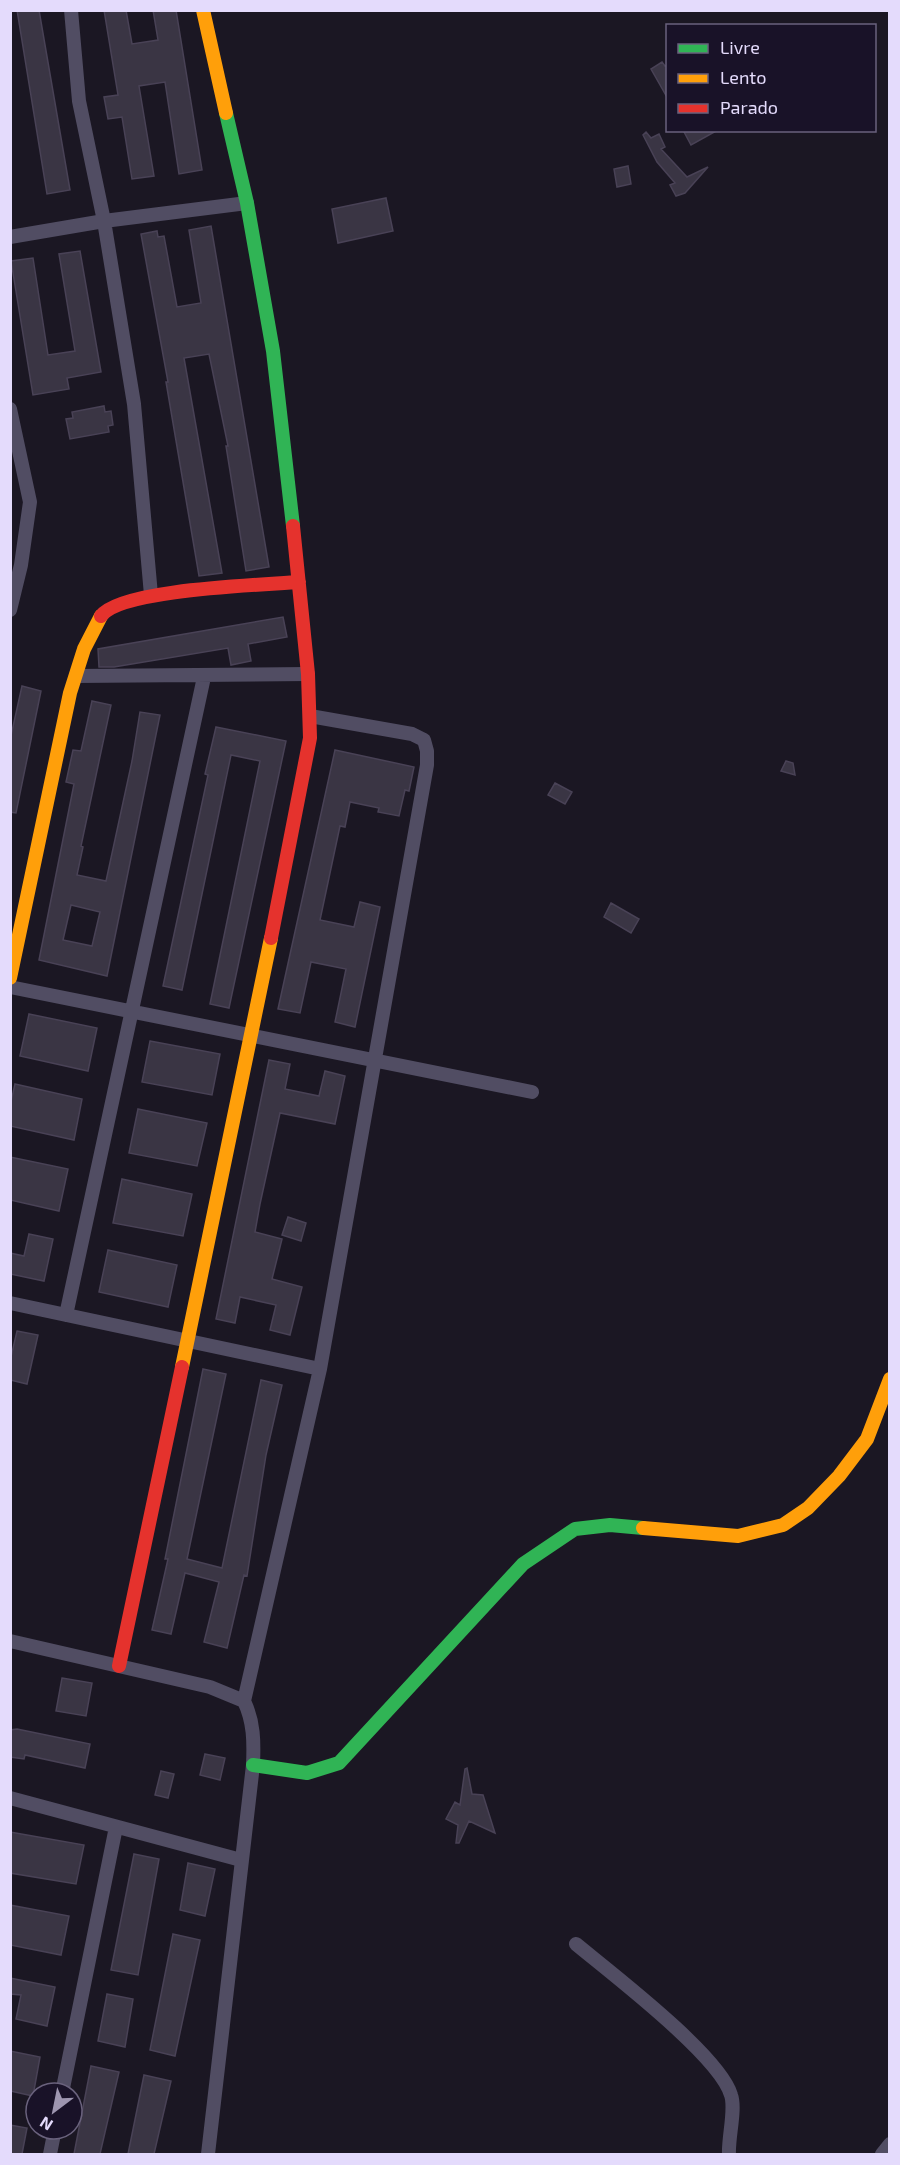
<svg xmlns="http://www.w3.org/2000/svg" width="900" height="2165" viewBox="0 0 900 2165" font-family="'Exo 2',sans-serif">
<style>
.building{fill:#3a3544;stroke:#494256;stroke-width:1.5;fill-rule:evenodd}
.lines{fill:none;stroke-linecap:round;stroke-linejoin:round}
.street{stroke:#514d63;stroke-width:14}
.fast{stroke:#30b455;stroke-width:14}
.slow{stroke:#ff9f0a;stroke-width:14}
.jam{stroke:#e5322d;stroke-width:14}
</style>
<rect width="100%" height="100%" fill="#1b1723"/>
<path class="building" d="M17,10H39L70,190L47,194Z
M104,10H126L132,44L158,40L153,10H176L202,170L179,174L165,82L139,86L154,176L132,179L122,117L108,119L104,97L118,95Z
M662,62L665,66L668,65V99L651,69Z
M683,130H718L691,145Z
M646,132L651,138L659,134L665,147L661,149L687,177L708,167L685,193L676,196L670,185L675,183L657,162L643,135Z
M628,166L631,184L617,187L614,169Z
M386,198L393,231L338,243L332,209Z
M211,226L269,567L246,571L226,446H228L209,354L184,358L222,573L199,576L166,382H168L141,234L157,231L158,237L164,236L177,307L201,303L189,230Z
M80,251L101,372L67,378L69,389L33,395L11,261L33,258L48,355L75,351L59,254Z
M104,406L105,412L111,411L113,425L108,426L109,432L70,439L66,419L73,418L72,412Z
M283,617L287,637L248,644L251,661L231,665L228,648L114,667H99L98,649Z
M22,686L41,691L16,813L10,812V740Z
M92,701L111,705L81,846L83,847L77,875L106,881L132,761L140,712L160,715L107,976L39,960L74,784L66,782L73,750L81,751ZM71,905L100,912L92,946L63,940Z
M216,727L286,741L229,1008L210,1004L260,761L231,755L182,990L163,986L208,775L205,774Z
M335,750L414,767L409,791L405,790L399,816L378,812L379,808L350,802L345,827L340,826L320,920L354,927L360,902L380,907L355,1027L335,1022L346,969L311,962L300,1013L278,1009Z
M786,761L793,763L795,775L781,771Z
M555,783L572,792L565,804L548,795Z
M611,903L639,919L631,933L604,917Z
M29,1014L97,1028L88,1071L20,1056Z
M150,1041L220,1054L212,1095L142,1082Z
M269,1060L290,1064L285,1089L319,1096L325,1071L345,1076L335,1124L280,1113L260,1204L255,1232L282,1239L272,1279L302,1287L290,1335L270,1330L276,1305L240,1297L235,1323L216,1319Z
M15,1084L82,1099L74,1140L10,1126V1106Z
M138,1109L207,1123L197,1166L129,1153Z
M10,1157L68,1169L59,1211L10,1200Z
M122,1179L192,1194L183,1236L113,1223Z
M288,1217L306,1223L301,1241L282,1235Z
M29,1234L53,1239L44,1281L10,1274V1253L24,1256Z
M108,1250L177,1265L168,1307L99,1292Z
M17,1331L38,1335L27,1384L10,1380V1361Z
M203,1369L226,1374L187,1559L222,1568L261,1380L282,1385L266,1455L247,1576L244,1575L227,1648L204,1642L219,1582L185,1573L171,1634L152,1630L168,1559H165Z
M62,1678L92,1683L86,1716L56,1711Z
M17,1729L90,1744L85,1768L25,1755L24,1759L10,1757V1730Z
M205,1754L225,1758L220,1780L200,1775Z
M467,1768L472,1794L483,1795L495,1833L469,1821L459,1843H456L458,1825L446,1819L455,1802L460,1805L465,1769Z
M161,1771L174,1774L168,1798L155,1795Z
M10,1832L84,1845L76,1884L10,1873Z
M134,1854L159,1859L138,1975L111,1970Z
M188,1863L215,1869L205,1916L180,1910Z
M10,1905L69,1916L61,1955L10,1945Z
M173,1934L200,1940L175,2056L150,2050Z
M10,1978L55,1987L47,2026L16,2019L21,1995L10,1994Z
M107,1994L133,1999L125,2047L98,2041Z
M10,2051L40,2057L33,2096L10,2091Z
M91,2066L119,2072L100,2154H74Z
M144,2075L171,2081L154,2154H128Z
M10,2125L27,2128L22,2154H10Z"/>
<g class="lines">
<path class="street" d="M71,10L79,101L104,221L134,404L151,595
M10,237L104,221L247,203
M10,409L30,502L21,565L10,610
M76,676L308,674
M10,987L532,1092
M10,1303L320,1369
M66,1315L204,677
M10,1641L210,1687L244,1701
M10,1798L241,1860
M576,1944C611,1973 720,2056 731,2095C736,2109 728,2138 729,2154
M62,2093L116,1827
M50,2154L55,2129
M208,2154L253,1765C254,1742 254,1722 244,1701L320,1369L427,765V751L424,740L412,734L310,716
M882,2154L890,2144"/>
<path class="fast" d="M226,113L247,203L273,351L293,526
M253,1765L307,1773L339,1763L523,1564L575,1529L610,1525L643,1528"/>
<path class="slow" d="M203,10L226,113
M10,978L70,693L84,649L101,616
M182,1367L271,938
M643,1528L738,1536L783,1525L808,1508L839,1476L867,1439L890,1379"/>
<path class="jam" d="M101,616C120,589 262,585 299,582
M271,938L310,738L308,674L293,526
M119,1666L182,1367"/>
</g>
<rect width="900" height="2165" fill="none" stroke="#e4dbfc" stroke-width="24"/>
<rect x="666" y="24" width="210" height="108" fill="#191228" stroke="#6a627d" stroke-width="1.5"/>
<rect x="678" y="44" width="30" height="9" fill="#30b455" stroke="#6a627d" stroke-width="1.5"/>
<text x="720" y="54" font-size="18" fill="#e4dbfc">Livre</text>
<rect x="678" y="74" width="30" height="9" fill="#ff9f0a" stroke="#6a627d" stroke-width="1.5"/>
<text x="720" y="84" font-size="18" fill="#e4dbfc">Lento</text>
<rect x="678" y="104" width="30" height="9" fill="#e5322d" stroke="#6a627d" stroke-width="1.5"/>
<text x="720" y="114" font-size="18" fill="#e4dbfc">Parado</text>
<g transform="translate(54 2111) rotate(212)"><circle r="28" fill="#191228" stroke="#6a627d" stroke-width="1.5"/>
<path d="M0-4.5L10 22L0 15L-10 22Z" fill="#9e96b0"/>
<text y="-9" font-size="16" font-weight="bold" text-anchor="middle" fill="#e4dbfc">N</text>
</g>
</svg>
